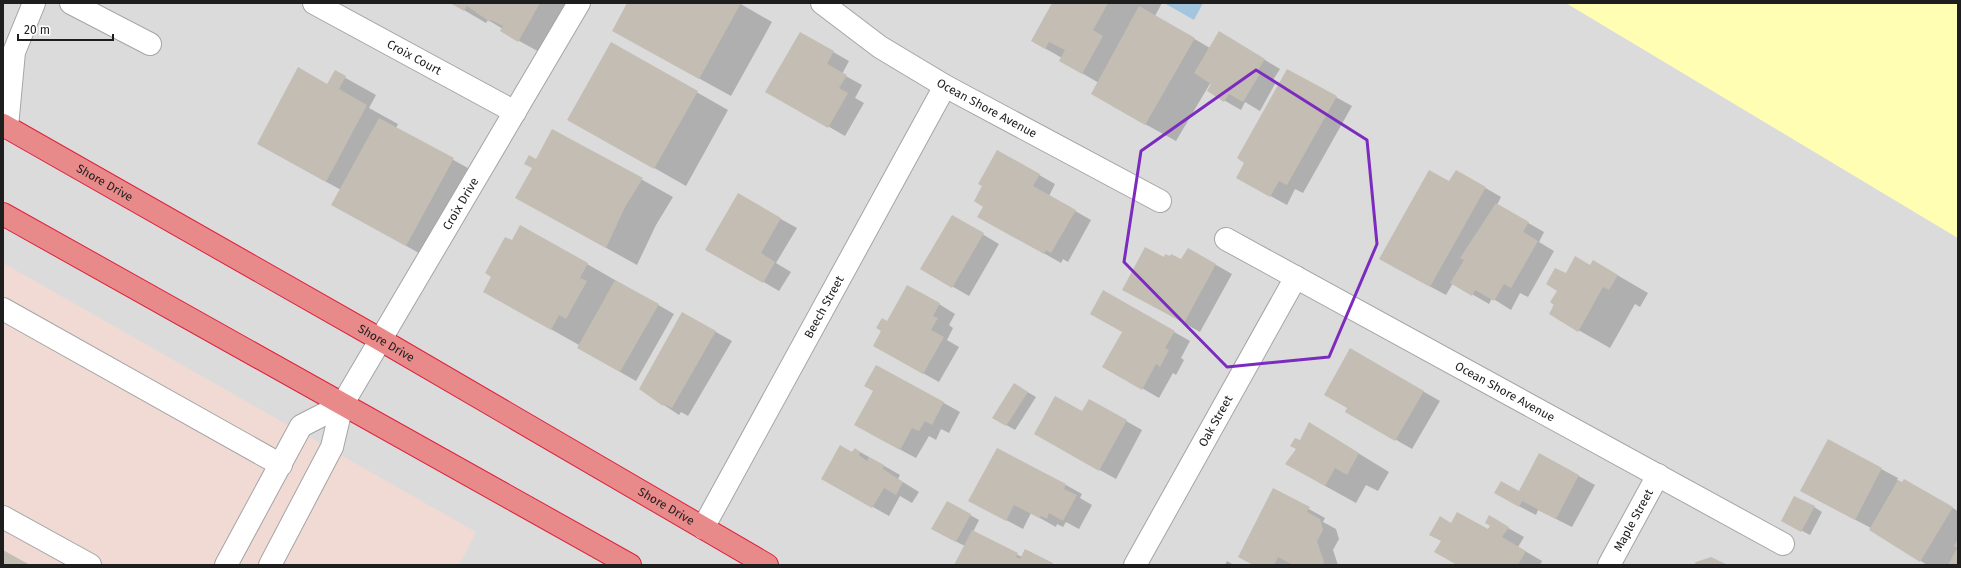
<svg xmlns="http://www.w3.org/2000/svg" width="1961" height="568" viewBox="0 0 1961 568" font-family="'Fira Sans',sans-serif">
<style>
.residential{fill:#dcdbdb}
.commercial{fill:#f1dad3}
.sand{fill:#fffeb2}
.water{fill:#a3c5de}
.shadow{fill:#0003}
.building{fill:#c4bdb3}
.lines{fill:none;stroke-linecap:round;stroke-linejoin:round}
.minor-casing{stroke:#a5a5a5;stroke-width:24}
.highway-casing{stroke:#de203d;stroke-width:24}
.minor{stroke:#fff;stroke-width:22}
.highway{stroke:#e98a8a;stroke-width:22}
.marked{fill:none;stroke:#7b2cbf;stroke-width:3;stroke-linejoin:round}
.labels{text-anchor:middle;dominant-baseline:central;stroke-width:4;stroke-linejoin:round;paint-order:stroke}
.street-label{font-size:12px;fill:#1e1e1e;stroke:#fff}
</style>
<rect width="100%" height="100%" fill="#efeee4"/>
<path class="residential" d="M3,3H1566L1958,238V565H3Z"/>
<path class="commercial" d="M3,263L476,532L459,565H3Z"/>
<path class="sand" d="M1566,3H1958V238Z"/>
<path class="water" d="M1164,3H1203L1194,20Z"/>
<path class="shadow" d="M452,3H569L541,53L501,31L503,29L488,20L486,23Z
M629,3H739L772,22L731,96L644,48Z
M1053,3H1162L1155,16L1210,48L1235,42L1280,69L1273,80L1276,82L1260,111L1245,102L1241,110L1208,91L1212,83L1211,82L1176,141L1123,112L1099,83L1061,61L1062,58L1032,41Z
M800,33L849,61L842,74L862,85L855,98L864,103L845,136L767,91Z
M612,44L728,110L686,186L600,137Z
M1287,70L1352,106L1303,193L1295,189L1287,205L1254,187Z
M335,72L376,95L369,108L398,124L396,128L484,177L437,263L363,222L341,190L289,161Z
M553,130L673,197L656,225L637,265L547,215L536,160Z
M997,151L1055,184L1049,196L1091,220L1068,262L1063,259L1061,263L979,216L984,206V186Z
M1456,171L1501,197L1497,205L1544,232L1539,242L1554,251L1528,297L1520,293L1511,310L1492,298L1489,304L1453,283L1446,295L1396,268Z
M738,195L797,228L776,263L791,272L779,291L707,249Z
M952,216L999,244L969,296L922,269Z
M521,226L674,314L636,381L578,348L579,345L515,309Z
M1188,249L1232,274L1200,332L1139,298L1164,259L1182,261Z
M1593,261L1648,293L1640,307L1635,304L1610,348L1550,314L1566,275L1590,266Z
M1104,292L1190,341L1181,358L1184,360L1176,375L1173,373L1159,398L1104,366L1123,332Z
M939,304L955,314L949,325L953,328L947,340L959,347L939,382L874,346L888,322Z
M682,313L732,341L688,416L681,412L679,415L640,389Z
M1351,350L1440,401L1412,449L1346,411L1348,408Z
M877,366L960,412L949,433L941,429L936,440L929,436L916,458L871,434Z
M1014,384L1036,397L1015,430L994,418Z
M1089,400L1142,430L1116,479L1051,443L1082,412Z
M1309,423L1389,472L1378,491L1366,485L1356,503L1318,482L1301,441Z
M1829,441L1898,478L1897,480L1903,484L1905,480L1958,511V565H1927L1871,528L1818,500Z
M855,449L900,475L898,479L919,492L912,503L900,496L889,516L823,479Z
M1539,454L1595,485L1572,527L1538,510L1536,515L1511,502L1520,492Z
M1066,485L1082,494L1080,498L1092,505L1079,529L1066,522L1063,527L1057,524L1056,527L1031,513L1023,529L985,509Z
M1273,489L1325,518L1323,522L1336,529L1339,539L1333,550L1338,565H1254Z
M947,502L979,520L973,532L1022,557L1025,550L1055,565H955L965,546L941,534Z
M1814,507L1822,512L1810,535L1791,525Z
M1489,517L1524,537L1518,547L1542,561L1540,565H1459L1451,524L1488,530L1491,525Z
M1227,561L1234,565H1225Z"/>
<path class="building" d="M450,3H540L518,42L500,31L503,26L491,20L490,22L467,6L464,11Z
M627,3H741L699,79L612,31Z
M1052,3H1108L1093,30L1103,36L1082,74L1059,61L1065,50L1049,42L1045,49L1031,41Z
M1139,6L1195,38L1145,125L1091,94Z
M1219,31L1265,59L1258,70L1261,72L1243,102L1229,94L1224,102L1207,91L1211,84L1194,73Z
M800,32L834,51L827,64L847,75L839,88L848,93L828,128L765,92Z
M611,42L698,91L654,169L567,120Z
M298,67L327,84L335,70L346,76L339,89L367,105L326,182L257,144Z
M1287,69L1337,96L1287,185L1279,181L1270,197L1236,178L1244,163L1237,158Z
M379,118L454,158L406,246L331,205Z
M552,129L643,178L625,207L606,248L515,198L532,168L524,164L529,155L536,159Z
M997,150L1040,174L1033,186L1076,210L1051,253L1046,250L1044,254L977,217L983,207L974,201L982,186L978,184Z
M1429,170L1449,181L1456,170L1486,187L1430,287L1379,259Z
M738,193L781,218L761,253L775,262L763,283L705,250Z
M1496,203L1529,222L1523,232L1538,241L1511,288L1504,284L1494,301L1475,290L1472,296L1450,283L1464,260L1460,258Z
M952,215L984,233L952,288L920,269Z
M520,225L588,263L580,278L587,281L566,319L559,315L551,330L483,292L491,277L485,273L505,237L512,240Z
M1145,247L1164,257L1165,254L1170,256L1171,254L1181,259L1188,248L1216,264L1184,323L1122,290Z
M1575,256L1590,265L1593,260L1618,275L1609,290L1603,287L1578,332L1549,314L1554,305L1550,302L1557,291L1546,284L1555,268L1566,273Z
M615,280L659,304L620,372L577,348Z
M907,285L940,303L933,316L938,318L931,330L944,337L923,374L873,346L881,331L876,328L882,318L887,321Z
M1103,290L1175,331L1165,348L1169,350L1160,367L1156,364L1142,390L1102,367L1122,332L1090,314Z
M682,312L716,331L672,408L664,404L663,406L639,389Z
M1350,348L1424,391L1395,441L1345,412L1347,408L1324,395Z
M876,365L944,402L932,425L925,421L919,431L912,428L900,450L854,425L873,391L864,386Z
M1014,383L1028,392L1006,426L992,418Z
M1055,396L1082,411L1089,399L1127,420L1099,471L1034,434Z
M1309,422L1359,453L1347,475L1335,468L1325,486L1285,464L1296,449L1290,446L1295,438L1300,440Z
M1828,439L1882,468L1855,520L1800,491Z
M840,445L852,452L855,448L860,452L859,455L867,461L869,457L884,465L883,469L903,482L896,495L884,488L872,508L821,479Z
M997,448L1066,484L1064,489L1077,495L1063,521L1049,513L1047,519L1041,516L1039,518L1014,505L1006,521L968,501Z
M1539,453L1579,475L1556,519L1522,501L1519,507L1494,493L1501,481L1519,491Z
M1904,479L1953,507L1920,562L1869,530L1898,480L1902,482Z
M1273,488L1310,507L1307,512L1320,519L1323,530L1317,541L1324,562L1323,565H1293L1278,557L1274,565H1253L1238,557Z
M1794,496L1815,506L1801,532L1781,521Z
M947,501L971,514L956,542L931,529Z
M1457,512L1488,529L1490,526L1485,523L1489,515L1509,527L1502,537L1526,551L1518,565H1457L1434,552L1441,541L1429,535L1440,516L1451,523Z
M972,530L1018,553L1016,557L1020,559L1025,549L1053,563L1052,565H954Z
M1958,539V565H1948L1957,548L1954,546Z
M3,550L30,565H3Z
M1711,557L1728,565H1694L1696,562Z"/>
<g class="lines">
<g class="minor-casing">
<g id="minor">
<path d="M71,3L150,44"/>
<path id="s1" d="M314,3L515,112"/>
<path id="s2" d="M822,3L880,47L945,86L1160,201"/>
<path d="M7,127L14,52L34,3"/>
<path id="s3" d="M1226,239L1783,544"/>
<path d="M3,309L281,465"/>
<path d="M3,517L90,565"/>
<path id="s4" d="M703,528L945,86"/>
<path d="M226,565L301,426L342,405"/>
<path id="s5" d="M270,565L332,447L342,405L579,3"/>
<path id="s6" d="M1135,565L1296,277"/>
<path id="s7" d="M1609,565L1658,475"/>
</g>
</g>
<g class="highway-casing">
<g id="highway">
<path id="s8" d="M3,125L381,340L767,565"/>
<path d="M3,214L630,565"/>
</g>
</g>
<use href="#minor" class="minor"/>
<use href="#highway" class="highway"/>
</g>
<path class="marked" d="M1256,70L1367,140L1377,244L1329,357L1227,367L1124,262L1141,151Z"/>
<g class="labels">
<g class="street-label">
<text stroke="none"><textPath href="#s1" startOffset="114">Croix Court</textPath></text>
<text stroke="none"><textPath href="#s2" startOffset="196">Ocean Shore Avenue</textPath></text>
<text stroke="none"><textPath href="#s8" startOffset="117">Shore Drive</textPath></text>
<text stroke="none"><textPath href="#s5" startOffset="410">Croix Drive</textPath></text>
<text stroke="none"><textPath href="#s4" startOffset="252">Beech Street</textPath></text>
<text stroke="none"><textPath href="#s8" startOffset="441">Shore Drive</textPath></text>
<text stroke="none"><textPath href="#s3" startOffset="318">Ocean Shore Avenue</textPath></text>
<text stroke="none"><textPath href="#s6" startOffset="165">Oak Street</textPath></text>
<text stroke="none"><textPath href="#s8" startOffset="765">Shore Drive</textPath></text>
<text stroke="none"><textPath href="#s7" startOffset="51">Maple Street</textPath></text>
</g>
</g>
<rect width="1961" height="568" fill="none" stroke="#1e1e1e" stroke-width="8"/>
<path d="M18 34v6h95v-6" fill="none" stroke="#1e1e1e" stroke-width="2"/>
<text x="24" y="34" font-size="12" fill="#1e1e1e" stroke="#ffffff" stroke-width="3" paint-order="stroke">20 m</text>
</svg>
